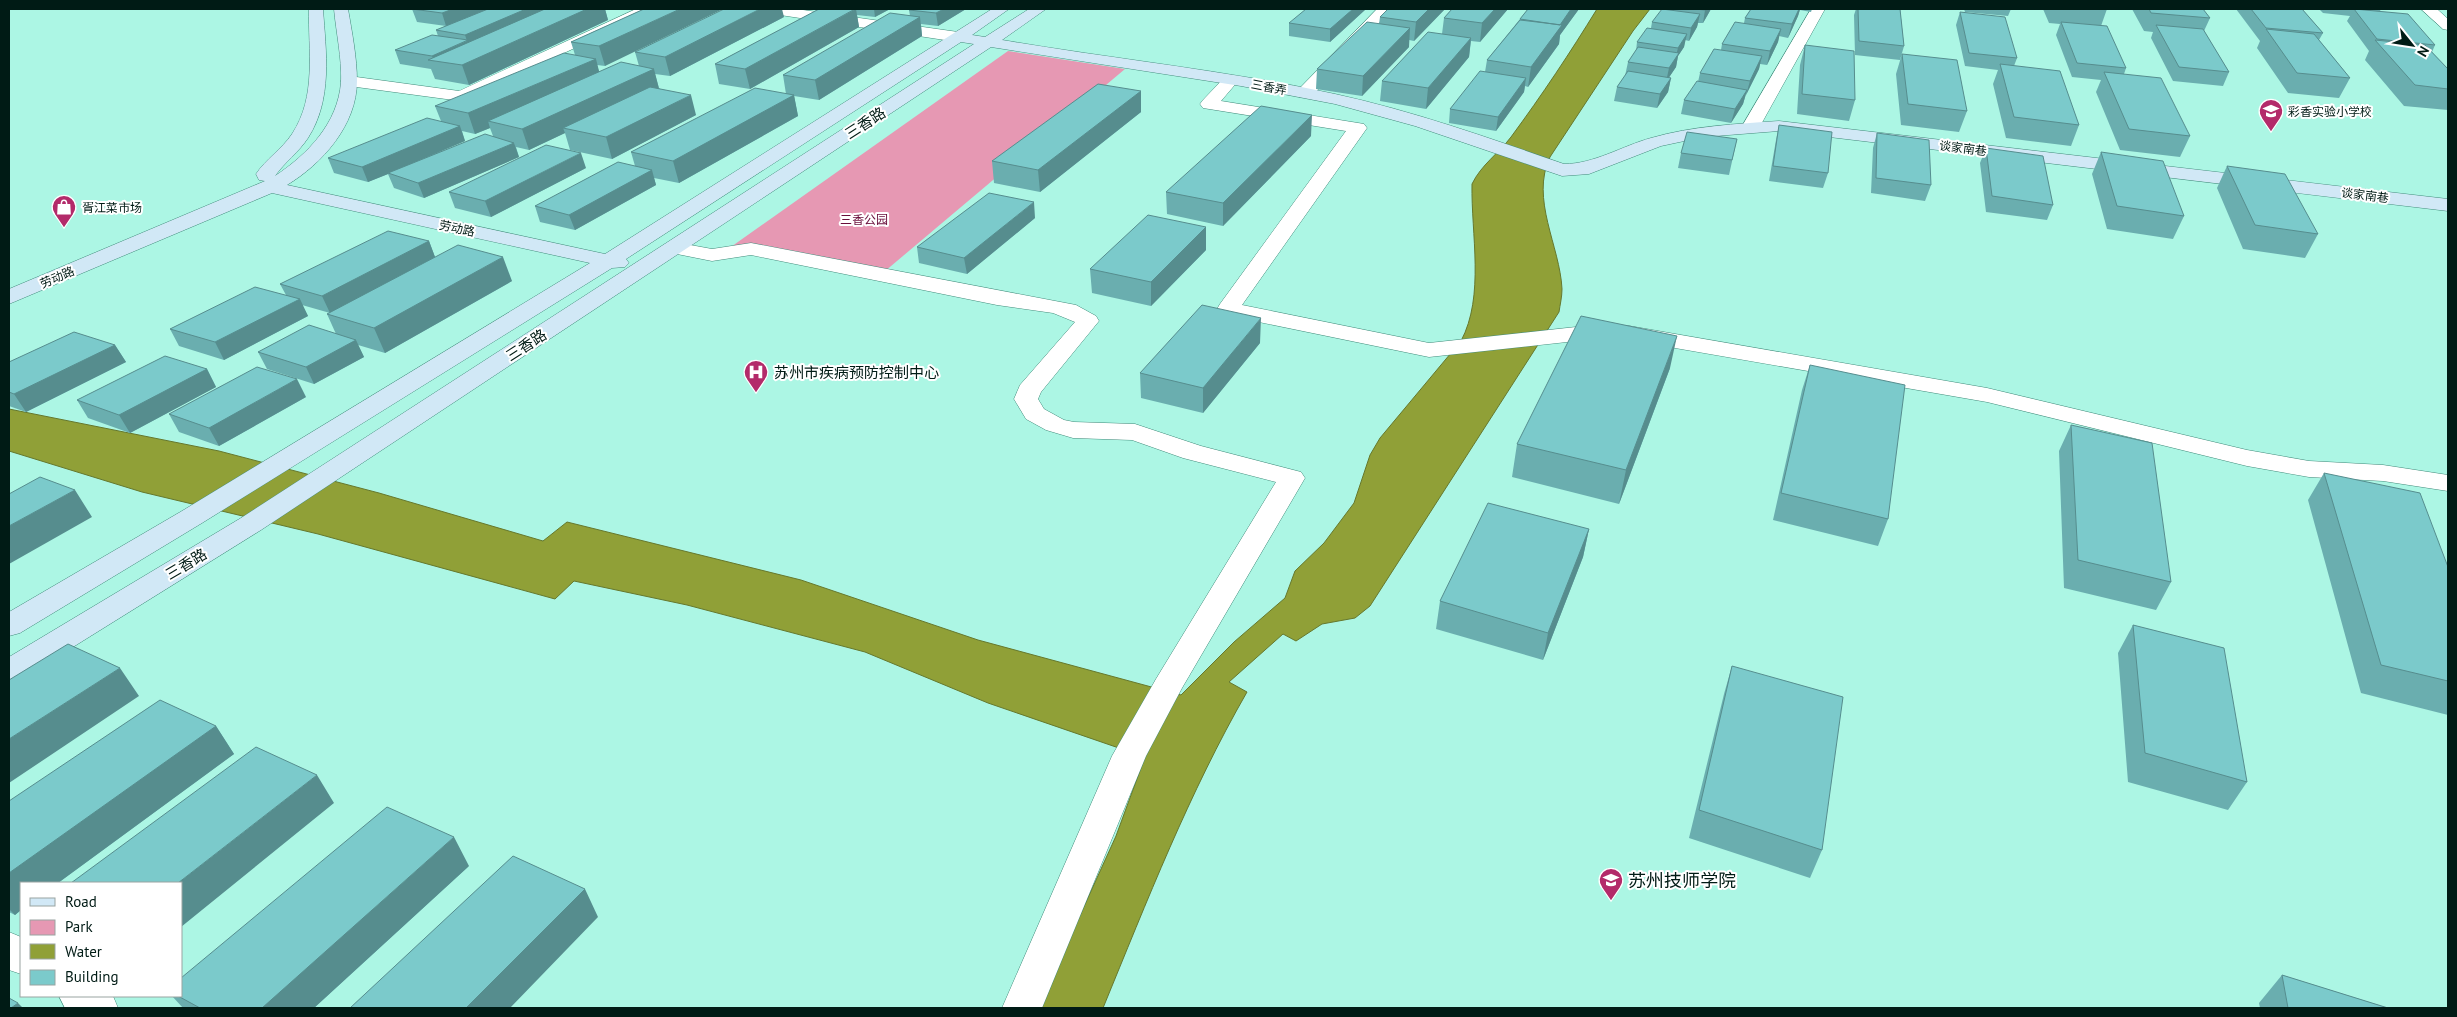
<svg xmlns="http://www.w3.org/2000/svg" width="2457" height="1017" viewBox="0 0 2457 1017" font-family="'PT Sans','Noto Sans SC',sans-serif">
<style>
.green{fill:#e698b3}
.water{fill:#90a037;stroke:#65782d}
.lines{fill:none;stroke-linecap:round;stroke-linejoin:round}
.street-casing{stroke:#428b7b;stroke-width:1}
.secondary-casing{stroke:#428b7b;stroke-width:1}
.street{fill:#fff;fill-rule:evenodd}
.secondary{fill:#d1e8f6;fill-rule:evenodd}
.wall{fill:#6aaeaf;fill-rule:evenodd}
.shaded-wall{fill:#568d8e}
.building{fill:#7bcacb;stroke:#568d8e}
.labels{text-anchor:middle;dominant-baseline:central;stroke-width:4;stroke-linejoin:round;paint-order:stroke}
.far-street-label{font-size:12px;fill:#001b15;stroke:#fff}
.far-poi-label{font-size:12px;fill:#001b15;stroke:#fff;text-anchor:start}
.far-park-label{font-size:12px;fill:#680d3a;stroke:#fff}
.street-label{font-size:15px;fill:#001b15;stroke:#fff}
.poi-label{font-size:15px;fill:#001b15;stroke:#fff;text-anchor:start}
.near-poi-label{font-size:18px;fill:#001b15;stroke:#fff;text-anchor:start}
</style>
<rect width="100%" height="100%" fill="#acf6e4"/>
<path class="green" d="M1008,51L1125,69L878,277L728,249Z"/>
<path class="water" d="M1597,9H1650L1633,31L1550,157C1530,199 1560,246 1562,289C1562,297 1560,305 1559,312L1370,606L1355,618L1322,624L1296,641L1283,634L1229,682L1247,692C1189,793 1147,901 1103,1008H1038L1116,836L1145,757L988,703L865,652L687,605L574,581L555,599L318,534L142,492L9,451V409L219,451L379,493L543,541L567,522L801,580L978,640L1181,695L1234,642L1285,598L1295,571L1324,543L1354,503L1370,455L1380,438L1461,341C1485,296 1471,234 1472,184C1481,165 1499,153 1511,137C1542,95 1570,53 1597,9Z"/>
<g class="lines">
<g class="street-casing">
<path id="street" d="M636,9H654L652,12L461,101L349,86L343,85L341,81L343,77L349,76L459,91Z
M760,9H796L958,32L966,37L958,42L767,13L762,12Z
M1377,9H1392L1311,97H1299L1297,93L1299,89Z
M1811,9H1825L1759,128L1756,132H1744L1741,128Z
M2421,9H2437L2448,19V30L2443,29Z
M1231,75L1237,77L1239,80L1221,101L1358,123L1364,124L1367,128L1242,305L1429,343L1576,327L1629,326L1987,388L2247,450L2309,461L2383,465L2448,475V491L2383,481L2309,477L2247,466L1987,402L1629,340L1576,341L1429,357L1220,314L1217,309L1220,304L1346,131L1203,108L1200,104L1203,100L1225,77Z
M674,242L712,249L751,243L1076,305L1096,316L1099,321L1041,392L1038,399L1044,409L1064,420L1074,422L1135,424L1201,446L1301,472L1305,478L1182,688L1146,756L1042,1008H1002L1112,756L1156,679L1276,482L1183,458L1132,440L1073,438L1046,430L1026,419L1014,399L1020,385L1075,322L1053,313L997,305L751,255L712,261L667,252L664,248L667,244Z
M9,932L21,937V974L9,970Z
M59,996H113L118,1008H65Z"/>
</g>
<g class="secondary-casing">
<path id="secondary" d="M309,9H323C326,52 333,99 308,138C299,152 284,163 275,176C308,154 338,123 341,82C342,58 336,32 334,9H348C352,32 357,58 357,81C357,125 322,164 287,185L605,254L992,9H1009L972,35L985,37L1029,9H1046L1002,40C1113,59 1225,70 1335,94C1413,111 1489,138 1564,164C1594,164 1622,146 1651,138C1692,126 1736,124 1779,121L2448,199V211L1779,131L1703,137L1661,146L1589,174L1562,176L1415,126L1335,104L1241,86L991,47L261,530L20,680L9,683V657L241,518L974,44L961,42L626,259L629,263L625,267L612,268L202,523L20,633L9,636V612L182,511L590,263L272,193L9,304V289L265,181L259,180L256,174C266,159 282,149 292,134C317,96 308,51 309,9Z"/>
</g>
<use href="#street" class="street"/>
<use href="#secondary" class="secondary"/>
</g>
<path class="wall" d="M412,9H605L608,20L469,85L435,79L431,69L400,64L395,50L438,36L436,30L446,26L417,22Z
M644,9L605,66L597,65L599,72L639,66L635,52L784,17L670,76L655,74L659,88L696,115L612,159L570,150L565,133L529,150L516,147L519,157L424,198L394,188L388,174L368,182L334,173L328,158L441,121L435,106L575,55L571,42ZM490,128L493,136L439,152L465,141L462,131L475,134Z
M819,9H890L875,17L857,15L859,27L750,89L719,84L715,64Z
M910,9H966L938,26L921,24L922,36L819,100L794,96L798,116L679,183L654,178L656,185L575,230L540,222L535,206L635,166L631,152L786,94L783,75L910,16L909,10Z
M1366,9L1330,42L1289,36V23Z
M1388,9H1445L1414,41L1409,40V47L1362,96L1316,89L1317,69L1379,24L1380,17Z
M1452,9H1508L1480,42L1471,41L1469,57L1426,109L1380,101L1382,81L1442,34L1444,18Z
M1528,9H1579L1560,35L1559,44L1528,87L1525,86L1524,92L1496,131L1449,123L1450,109L1485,72L1487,60Z
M1667,9H1711L1703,23H1698L1697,27L1689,41L1685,40L1684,47L1678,56L1676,67L1669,77L1671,78L1668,92L1657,108L1614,101L1617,87L1625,76L1628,62L1636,51L1637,42L1651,28L1652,22Z
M1751,9H1812L1811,12L1800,10L1798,16L1788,38L1779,36L1778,42L1767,65L1760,64L1759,69L1746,95V94L1743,104L1731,123L1681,114L1684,100L1698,82L1700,73L1721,50L1722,44L1744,23L1745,18Z
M1856,9H1900L1904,46L1900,60L1855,55L1854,15Z
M1964,9H2011L2008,16L1965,12Z
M2043,9H2107L2101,26L2126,68L2124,74L2190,136L2180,157L2120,150L2096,92L2101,80L2072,77L2056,35L2060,24L2049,23Z
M2132,9H2203L2210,18L2204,31L2229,72L2223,86L2173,81L2151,38L2153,32L2144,31Z
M2236,9H2302L2323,33L2319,40L2350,78L2339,98L2288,93L2257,48L2260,41Z
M2319,9H2381L2380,11L2435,45L2432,52L2448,69V110L2404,106L2365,60L2369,51L2347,21L2350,16L2323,13Z
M1960,12L2017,58L2014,66L2079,125L2071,146L2006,138L1993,84L1998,70L1965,66L1956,25Z
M1805,45L1855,100L1849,121L1797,114L1800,65Z
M1902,54L1967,111L1959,132L1901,125L1896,74Z
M1141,91V112L1040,192L994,183L992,161Z
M1779,125L1828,173L1823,188L1769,181L1776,140Z
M1877,133L1931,185L1925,201L1871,193L1873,148Z
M1311,136L1223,226L1167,214L1166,192Z
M1737,139L1729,175L1678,168L1681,153Z
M1986,148L2053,205L2047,220L1986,212L1980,163Z
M2101,152L2184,216L2173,239L2107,229L2092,174Z
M2227,166L2318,234L2305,258L2243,249L2217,188Z
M586,168L491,217L455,208L449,192Z
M1035,218L967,274L919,263L917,247Z
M429,241L435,257L512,281L385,353L358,345L364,357L314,384L267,369L258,352L336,334L327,314L330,313L302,305L308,316L224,360L179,346L170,329L286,295L280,284Z
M1206,250L1151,306L1092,293L1090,269Z
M1260,343L1203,413L1141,398L1140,373Z
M115,345L126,362L26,412L9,406V362Z
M1810,365L1888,519L1878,546L1773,520L1802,390Z
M1670,368L1619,504L1512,477L1517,444Z
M207,369L216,387L130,433L88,418L77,400Z
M306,397L219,446L179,432L169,414Z
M2071,425L2171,582L2156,610L2064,588L2059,451Z
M2324,473L2448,567V715L2361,693L2308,500Z
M1589,529L1583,557L1543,660L1436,629L1440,601Z
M2133,625L2247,782L2228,810L2128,782L2118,653Z
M1732,666L1822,850L1810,878L1689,838L1724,694Z
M216,726L234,754L58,883H21V910L15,915L9,912V801Z
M469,866L314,1008H183L172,996H181Z
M2282,975L2388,1008H2260L2259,1003Z"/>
<path class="shaded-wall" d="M453,9H488L446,26L442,13Z
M526,9H557L434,61L432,56L467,41L465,35Z
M587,9H605L608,20L469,85L462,65Z
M680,9H723L605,66L599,46Z
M760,9H782L784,17L670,76L665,57Z
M856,9L859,27L750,89L745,69Z
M874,9H890L875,17Z
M944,9H966L938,26L936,13Z
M1353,9H1366L1330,42V29Z
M1429,9H1445L1414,41L1416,22Z
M1495,9H1508L1480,42L1482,23Z
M1571,9H1579L1560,35L1559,44L1528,87L1531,67Z
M1706,9H1711L1703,23L1705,10Z
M1799,9H1800L1798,16L1788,38L1792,24Z
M1700,14L1697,27L1689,41L1691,28Z
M920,17L922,36L819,100L815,80Z
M1410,28L1409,47L1362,96L1363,76Z
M1781,29L1778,42L1767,65L1770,51Z
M1687,34L1684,47L1678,56L1676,67L1666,82L1669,68L1675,59L1678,48Z
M1471,38L1469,57L1426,109L1428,88Z
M1762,56L1759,69L1746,95L1750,81Z
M596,59L601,79L488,121L490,128L475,134L468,113Z
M654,69L659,89L563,128L565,133L529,150L522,129Z
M1526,78L1524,92L1496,131L1498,117Z
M1671,78L1668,92L1657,108L1660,94Z
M1747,90L1743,104L1731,123L1735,109Z
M1141,91V112L1040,192L1038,170Z
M691,95L696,115L612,159L606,137Z
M794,95L798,116L679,183L673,161Z
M1312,115L1311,136L1223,226V203Z
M460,126L465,141L389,173H388V174L368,182L362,167Z
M514,143L519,157L424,198L418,183Z
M581,153L586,168L491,217L485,201Z
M652,170L656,185L575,230L569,215Z
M1034,202L1035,218L967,274L964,258Z
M1206,227V250L1151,306V282Z
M429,241L435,257L330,313L322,296Z
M503,257L512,281L385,353L374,328Z
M300,299L308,316L224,360L215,342Z
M1261,318L1260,343L1203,413V388Z
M1677,336L1670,368L1619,504L1626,470Z
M356,340L364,357L314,384L306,367Z
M115,345L126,362L26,412L14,394Z
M207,369L216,387L130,433L119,415Z
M297,379L306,397L219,446L209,428Z
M75,490L92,517L9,564V526Z
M1589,529L1583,557L1543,660L1548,633Z
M120,668L139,696L9,783V739Z
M216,726L234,754L58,883H21V910L15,915L9,909V873Z
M317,775L334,803L181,927V883H178Z
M454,837L469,866L314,1008H262Z
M585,889L598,917L510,1008H466Z
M18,1003L23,1008H11Z"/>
<path class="building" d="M412,9H453L442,13Z
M488,9H526L465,35L436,30Z
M545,9H587L462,65L428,60Z
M644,9H680L599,46L571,42Z
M724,9H760L665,57L635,52Z
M819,9H855L745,69L715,64Z
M910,9H944L936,13L909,10Z
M1306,9H1353L1330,29L1289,23Z
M1388,9H1429L1416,22L1380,17Z
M1452,9H1495L1482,23L1444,18Z
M1528,9H1571L1560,25L1520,19Z
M1662,9L1700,14L1691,28L1652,22Z
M1694,9H1706L1705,10Z
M1751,9H1799L1792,24L1745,18Z
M1858,9H1900L1904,46L1859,41Z
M2149,9H2203L2210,18L2151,13Z
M2251,9H2302L2323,33L2266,28Z
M2354,9L2408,14L2435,45L2377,39Z
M1960,12L2005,17L2017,58L1969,53Z
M890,13L920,17L815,80L783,75Z
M1520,20L1562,25L1531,67L1487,60Z
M1367,22L1410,28L1363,76L1317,69Z
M1735,22L1781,29L1770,51L1722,44Z
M2061,22L2107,26L2126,68L2077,63Z
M2156,25L2203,29L2229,72L2179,67Z
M1647,28L1687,34L1678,48L1637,42Z
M2266,29L2314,34L2350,78L2297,73Z
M1428,32L1471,38L1428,88L1382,81Z
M432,35L468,40L432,56L395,50Z
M2375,40L2425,45L2448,69V89L2415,85Z
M1805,45L1854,51L1855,100L1802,94Z
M1638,47L1679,53L1669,68L1628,62Z
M1714,49L1762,56L1750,81L1700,73Z
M564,53L596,59L468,113L435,106Z
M1902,54L1957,60L1967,111L1908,104Z
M621,62L654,69L522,129L488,121Z
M2000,64L2060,71L2079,125L2014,117Z
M1480,71L1526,78L1498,117L1450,109Z
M1628,71L1671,78L1660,94L1617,87Z
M2104,72L2161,78L2190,136L2129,129Z
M1697,81L1747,90L1735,109L1684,100Z
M1098,84L1141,91L1038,170L992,161Z
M650,87L691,95L606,137L563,128Z
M755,88L794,95L673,161L631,152Z
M1261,106L1312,115L1223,203L1166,192Z
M427,118L460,126L362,167L328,158Z
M1779,125L1832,132L1828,173L1773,166Z
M1687,132L1737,139L1732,160L1681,153Z
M1877,133L1929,140L1931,185L1876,178Z
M485,134L514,143L418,183L388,173Z
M546,145L581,153L485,201L449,192Z
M1986,148L2043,156L2053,205L1992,196Z
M2101,152L2163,161L2184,216L2117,206Z
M618,162L652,170L569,215L535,206Z
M2227,166L2285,174L2318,234L2255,225Z
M989,193L1034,202L964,258L917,247Z
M1148,215L1206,227L1151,282L1090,269Z
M388,231L429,241L322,296L280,284Z
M458,245L503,257L374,328L327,314Z
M255,287L300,299L215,342L170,329Z
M1202,305L1261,318L1203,388L1140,373Z
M1581,316L1677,336L1626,470L1517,444Z
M309,325L356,340L306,367L258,352Z
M74,332L115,345L14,394L9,392V362Z
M165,356L207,369L119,415L77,400Z
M1810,365L1905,385L1888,519L1781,493Z
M257,367L297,379L209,428L169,414Z
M2071,425L2152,443L2171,582L2078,560Z
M2324,473L2420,493L2448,567V681L2381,665Z
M40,477L75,490L9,526V494Z
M1488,503L1589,529L1548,633L1440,601Z
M2133,625L2224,648L2247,782L2145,753Z
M68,644L120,668L9,739V680Z
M1732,666L1843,697L1822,850L1699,810Z
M160,700L216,726L9,873V801Z
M256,747L317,775L178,883H71Z
M387,807L454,837L262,1008H200L178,996H181V978Z
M513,856L585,889L466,1008H350Z
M2282,975L2388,1008H2288Z
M9,998L18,1003L11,1008H9Z"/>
<defs>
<g id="school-pin" transform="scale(1.25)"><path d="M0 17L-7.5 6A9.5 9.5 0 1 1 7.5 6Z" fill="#b32a6a" stroke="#fff"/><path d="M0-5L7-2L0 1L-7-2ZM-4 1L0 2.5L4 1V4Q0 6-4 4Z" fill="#fff"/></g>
<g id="shop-pin" transform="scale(1.25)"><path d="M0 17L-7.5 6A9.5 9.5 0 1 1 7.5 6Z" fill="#b32a6a" stroke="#fff"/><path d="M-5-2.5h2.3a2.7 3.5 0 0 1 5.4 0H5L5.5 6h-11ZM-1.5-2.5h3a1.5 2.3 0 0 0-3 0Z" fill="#fff"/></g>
<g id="hospital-pin" transform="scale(1.25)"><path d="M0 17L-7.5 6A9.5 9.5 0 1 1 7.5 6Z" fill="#b32a6a" stroke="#fff"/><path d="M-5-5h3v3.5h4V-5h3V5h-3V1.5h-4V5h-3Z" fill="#fff"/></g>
<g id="university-pin" transform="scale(1.25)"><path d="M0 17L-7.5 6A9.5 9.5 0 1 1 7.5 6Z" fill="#b32a6a" stroke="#fff"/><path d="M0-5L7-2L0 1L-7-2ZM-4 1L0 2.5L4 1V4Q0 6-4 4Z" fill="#fff"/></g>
</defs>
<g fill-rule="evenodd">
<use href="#school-pin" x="2271" y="111"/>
<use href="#shop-pin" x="64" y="207"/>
<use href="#hospital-pin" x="756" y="372"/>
<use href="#university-pin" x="1611" y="880"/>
</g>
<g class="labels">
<g class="far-street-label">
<text transform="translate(1269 87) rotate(11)">三香弄</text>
<text transform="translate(1963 148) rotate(7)">谈家南巷</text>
<text transform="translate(2365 195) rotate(7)">谈家南巷</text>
<text transform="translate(457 228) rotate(12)">劳动路</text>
<text transform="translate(57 277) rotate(-23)">劳动路</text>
</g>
<g class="far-poi-label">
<text x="2288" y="111">彩香实验小学校</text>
<text x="82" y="207">胥江菜市场</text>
</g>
<g class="far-park-label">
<text x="864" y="219">三香公园</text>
</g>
<g class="street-label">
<text transform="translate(865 123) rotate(-33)">三香路</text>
<text transform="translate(526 345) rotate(-33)">三香路</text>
<text transform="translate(186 564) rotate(-31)">三香路</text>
</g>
<g class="poi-label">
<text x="774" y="372">苏州市疾病预防控制中心</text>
</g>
<g class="near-poi-label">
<text x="1628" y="880">苏州技师学院</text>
</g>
</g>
<rect width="2457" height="1017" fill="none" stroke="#001b15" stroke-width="20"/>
<rect x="20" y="882" width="162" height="115" fill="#ffffff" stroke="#99a4a1"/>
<rect x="30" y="898" width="25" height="8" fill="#d1e8f6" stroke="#99a4a1"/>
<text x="65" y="907" font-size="15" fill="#001b15">Road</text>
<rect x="30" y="920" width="25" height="15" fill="#e698b3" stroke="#99a4a1"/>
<text x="65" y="932" font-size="15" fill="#001b15">Park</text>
<rect x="30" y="944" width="25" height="15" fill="#90a037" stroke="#99a4a1"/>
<text x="65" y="957" font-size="15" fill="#001b15">Water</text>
<rect x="30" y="970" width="25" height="15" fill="#7bcacb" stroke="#99a4a1"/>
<text x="65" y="982" font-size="15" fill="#001b15">Building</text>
<g transform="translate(2412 45) rotate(120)" stroke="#ffffff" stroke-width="4" paint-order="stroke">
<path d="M0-4L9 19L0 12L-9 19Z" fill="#001b15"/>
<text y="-8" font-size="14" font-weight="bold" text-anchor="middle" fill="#001b15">N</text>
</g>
</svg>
